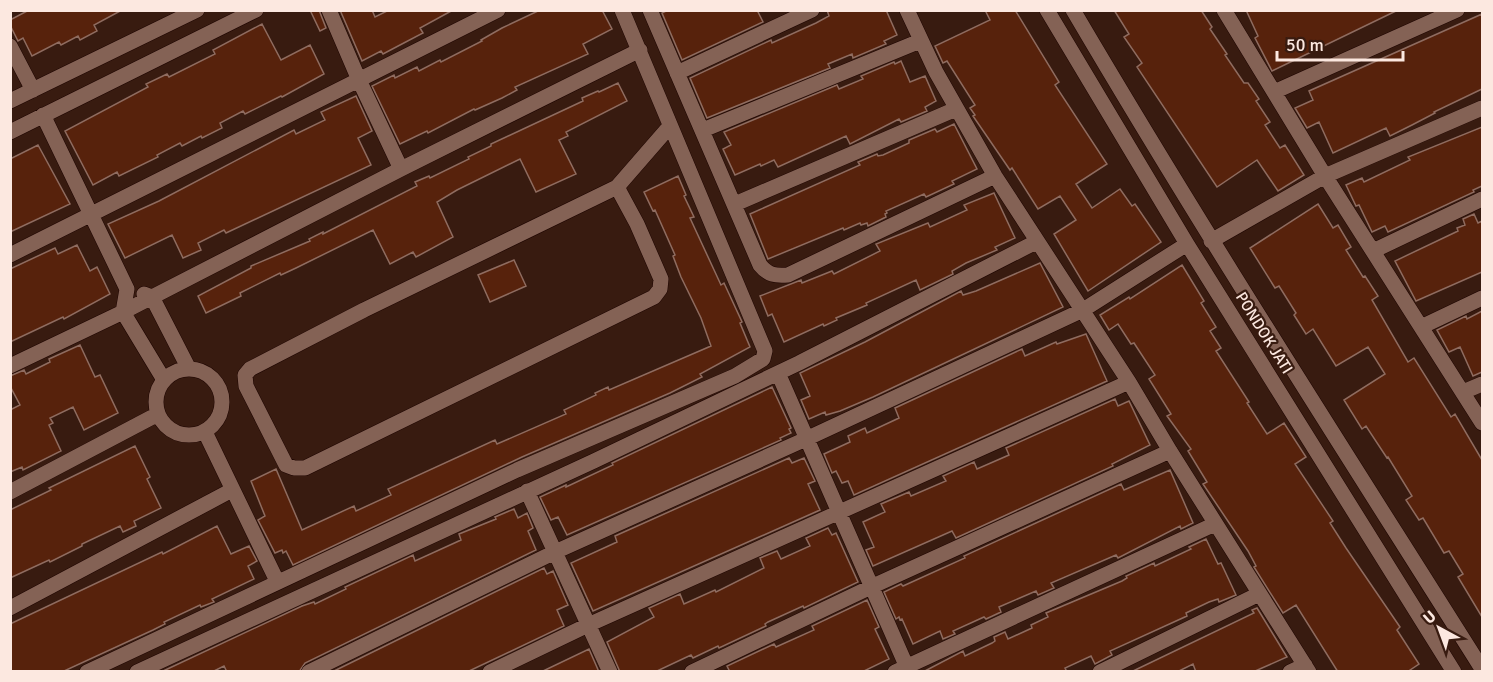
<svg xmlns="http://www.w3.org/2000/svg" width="1493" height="682" viewBox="0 0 1493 682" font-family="Signika,sans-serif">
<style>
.building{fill:#57220c;stroke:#8f6c60;stroke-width:1.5}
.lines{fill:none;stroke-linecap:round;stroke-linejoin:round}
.minor-casing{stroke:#1e0500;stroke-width:16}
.minor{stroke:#846255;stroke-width:15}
.labels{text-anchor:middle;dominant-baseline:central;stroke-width:4.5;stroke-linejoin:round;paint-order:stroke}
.street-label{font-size:16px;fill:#fce8e0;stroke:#381b10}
</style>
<rect width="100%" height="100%" fill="#381b10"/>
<path class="building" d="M29,10H122L94,25L97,31L80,40L78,36L61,45L59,42L32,56L23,38L18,41L10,25V20Z
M310,10H319L326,28L320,31Z
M340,10H372L375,17L389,10H453L420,28L423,33L400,45L383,54L381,51L362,61Z
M540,10H602L612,29L583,44L588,54L515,87L517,90L502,98L475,110L474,109L428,133L427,131L400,144L372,86L394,75L395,78L417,67L419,71L440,60L441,62L482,41L481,40L502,28Z
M668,10H757L763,22L682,60L662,13Z
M827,10H886L897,35L884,41L886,44L853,58L852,54L828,64L830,68L707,118L690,78L771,40L772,43L816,23L829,16Z
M985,10H1015L1059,82L1055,85L1107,164L1076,184L1092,208L1120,189L1132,206L1135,204L1161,242L1088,291L1054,234L1076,220L1060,196L1038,209L1012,168L1010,170L973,116L975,115L970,108L975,105L947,61L943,63L935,46L990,20Z
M1114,10H1201L1212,27L1210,29L1227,54L1225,55L1244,83H1248L1259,99L1256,101L1270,122L1265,125L1280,148L1285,145L1304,175L1278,191L1257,160L1217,187L1137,67L1142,63L1124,37L1129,34Z
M1246,10H1398L1272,71L1255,38L1258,36Z
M1482,14V89L1434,112L1435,113L1412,125L1390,136L1386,128L1333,153L1319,122L1307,128L1295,108L1313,100L1309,91Z
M262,24L281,60L310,45L324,74L282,97L281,96L245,114L243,111L220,123L222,128L202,138L201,136L182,146L180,143L157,155L158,157L119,176L117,172L93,185L65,131L148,87L146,84L167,74L169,77L215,54L213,50Z
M901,61L910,82L925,76L936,101L925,107L927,111L901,122L899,119L850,144L846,136L778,167L774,160L761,166L760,164L735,175L723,149L731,145L724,132L837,85L839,89L863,79L861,76L894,62L895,64Z
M618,83L627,101L566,132L568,136L559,140L576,174L536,192L520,159L457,190L437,202L453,237L416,257L413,252L390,264L373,230L296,268L281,275L280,273L240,293L241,296L206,313L198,296L251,268V266L310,241L309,239L323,232V234L417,186L415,182L429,176L430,178L469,159L468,157L491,146V144L583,101L582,98L598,91L599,92Z
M356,96L372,131L358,138L371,165L226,233L224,230L198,243L201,250L183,258L172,235L125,258L108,224L159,201L294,130L296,134L325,120L321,112Z
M954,124L977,169L952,181L954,184L926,197L924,194L886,211L887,213L885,214L886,217L868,226L867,223L861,225L860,223L844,230L843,228L768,259L750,214L860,165L858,162L877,154L878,156L883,155L909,143V140L935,129L937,132Z
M1482,127V186L1473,190L1474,192L1388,232L1385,226L1372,232L1359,205L1356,206L1346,185L1362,178L1364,182L1410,160L1408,157Z
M38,145L70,204L10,232V159Z
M678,176L686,195L684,196L694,217L690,218L721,285L724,283L742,322L740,323L750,347L700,374L702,377L670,393L522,457L293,565L286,551L283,553L282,550L275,553L258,520L265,516L251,481L276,469L302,530L354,506L356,511L391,495L388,489L495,440L497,444L566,414L564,410L596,395L595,393L608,387L609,390L711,346L701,318L681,277L673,256L675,255L655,210L653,211L644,192Z
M994,193L1015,238L995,247L997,250L966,263L952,271L953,274L920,290L916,280L866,303L867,305L836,318L837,320L824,326L823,324L784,342L772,314L768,316L760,296L801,280L802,283L832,271L834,274L880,251L876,244L928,223L930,227L967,210L964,205Z
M1318,204L1333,228L1338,225L1351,247L1346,250L1363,277L1365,276L1378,296L1372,300L1408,362L1414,358L1451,417L1455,414L1482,460V617L1458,577L1463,574L1449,551L1444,553L1423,518L1419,520L1406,500L1412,496L1388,457L1387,458L1366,426L1362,429L1344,400L1385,374L1368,347L1336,366L1313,329L1306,334L1294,315L1296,313L1279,286L1275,288L1250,248Z
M1474,214L1478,223L1482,221V272L1416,301L1395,261L1458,231L1457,228L1465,225L1463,219Z
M77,245L90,271L97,267L110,294L64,319L63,317L10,342V269L55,248L58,254Z
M514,260L526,286L490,302L478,275Z
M1040,263L1063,307L873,397L840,411L826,415L825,412L809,419L801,400L810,396L800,373L865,342L961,291L963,295L976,291Z
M1182,265L1204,301L1201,303L1216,327L1210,331L1221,348L1216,351L1249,402L1247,403L1267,434L1284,423L1306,457L1295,464L1333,521L1330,523L1346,548L1400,627L1397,630L1419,664L1407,672H1338L1296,605L1283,613L1254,567L1256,566L1248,551L1203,484L1207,482L1188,451L1191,449L1167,416L1171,414L1149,379L1155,375L1134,343L1131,344L1118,324L1109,330L1100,315L1129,297L1130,299Z
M1482,311V372L1473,376L1460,347L1449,352L1437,330L1466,316L1467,319Z
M1086,334L1107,381L854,495L848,481L842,483L836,471L832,473L824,454L850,442L848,436L865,428L867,433L899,418L895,408L1022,349L1025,356L1056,342L1057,344Z
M80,345L95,377L100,375L118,413L84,430L73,407L50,418L53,423L49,425L61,451L23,470L22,467L10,472V410L20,405L10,386V376L24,370L26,374L50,362L49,359Z
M772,387L791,428L789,429L791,433L780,438L781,440L567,535L558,517L551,520L540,497L566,485V487L613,465L612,463Z
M1115,399L1118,406L1129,401L1150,445L1112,464L1113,466L956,538L952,531L873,566L866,550L874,547L863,522L885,512L881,504L909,492L911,496L946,481L943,476L974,462L977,469L1009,455L1006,448Z
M135,446L150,477L147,479L161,508L134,521L136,526L123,532L120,526L82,544V546L50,562L49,560L10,578V510L51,490L49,488Z
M789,458L792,463L804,458L815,481L808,484L820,510L593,611L571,563L617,542L615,536Z
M1170,470L1193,523L1181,529L1180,526L1118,558L1116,555L1051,583L1054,588L1038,595L1036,591L999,607L1001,612L986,619L984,617L953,631L955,634L943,639L940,631L913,644L902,619L900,620L899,617L896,619L884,592L901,584L903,586L965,558L964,556L1121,484L1124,490Z
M514,509L518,518L527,513L533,528L528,531L536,550L305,663L299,672H227L224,666L212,672H161L302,606L314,602L315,604L346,589L345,587L413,555L415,561L461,540L459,534L496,519L495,517Z
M217,526L231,554L249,546L257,561L248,566L254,579L212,599L214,602L201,607L200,605L164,622L165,624L153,630L62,672H10V624L162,552L163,554Z
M828,528L832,535L836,533L858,582L804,608L803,606L768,622L765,624L766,626L719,648L718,646L693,658L691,655L655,672H620L607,642L654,617L649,608L680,594L684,604L715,590L716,592L764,568L760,558L777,551L781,559L810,546L806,538Z
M1206,539L1218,564L1221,563L1236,595L1219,602L1218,599L1209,602L1186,613L1187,616L1110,651L1112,655L1095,664L1091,656L1065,668L1067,672H923L963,651L965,656L992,643L995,641L994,637L1005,632L1008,639L1032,628L1031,625L1048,617L1046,613L1122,581L1127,578L1126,576L1154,563L1155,566L1191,549L1189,547Z
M544,568L547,574L553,571L568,605L557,610L564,626L467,672H332Z
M867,600L879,627L875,629L889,659L862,672H730L727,666L774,644L776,647L814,630L812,626Z
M1257,608L1287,657L1253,672H1196L1193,664L1177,672H1131L1254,613L1252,610Z
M589,649L599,672H541Z"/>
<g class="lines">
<g class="minor-casing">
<path id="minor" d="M329,10L359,80L401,169
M650,10L760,265C768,275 775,276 788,275L995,176
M907,10L936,72L995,176L1129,382L1170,451L1309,672
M1047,10L1187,244L1454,672
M1073,10C1204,233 1344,450 1482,669
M1224,10L1325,176L1482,423
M10,46L33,90
M677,73L812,10
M1274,92L1457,10
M10,101L197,10
M43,115L127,289L123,312L164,380
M703,130L920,41
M10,132L256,10
M617,187L637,224L661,279L660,289L654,297L305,468H294L286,465L246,386L245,375L250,369L364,310L617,187L670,126
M735,204L956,109
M1211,241L1325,176L1482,108
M1373,251L1482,199
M10,255L498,10
M144,294L152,297L189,369
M1421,327L1482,298
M10,366L123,312L401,169L640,50
M156 402a33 33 0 1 1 66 0a33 33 0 1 1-66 0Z
M778,373L909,672
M1463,392L1482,384
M205,432L277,581
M527,491L610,672
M10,492L158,414
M10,608L232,490
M87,672L517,470L735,376L763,359L765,351L622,10
M137,672L594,461L799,363L1036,242
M309,672L555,552L806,439L1083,310L1187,244
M490,672L588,625L1129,382
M692,672L873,586L1170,451
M895,672L1215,524
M1100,672L1259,594
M1290,672L1305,665"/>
</g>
<use href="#minor" class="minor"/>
</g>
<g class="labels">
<g class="street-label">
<text transform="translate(1264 333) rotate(58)">PONDOK JATI</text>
</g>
</g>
<rect width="1493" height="682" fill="none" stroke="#fce8e0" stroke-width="24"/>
<g transform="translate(1439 628) rotate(319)" stroke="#381b10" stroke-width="4.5" paint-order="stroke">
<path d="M0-4.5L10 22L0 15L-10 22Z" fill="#fce8e0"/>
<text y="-9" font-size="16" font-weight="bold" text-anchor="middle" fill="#fce8e0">U</text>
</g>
<path d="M1277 51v9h126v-9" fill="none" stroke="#fce8e0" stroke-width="3"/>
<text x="1286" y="51" font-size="18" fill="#fce8e0" stroke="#381b10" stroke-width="4.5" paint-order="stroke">50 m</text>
</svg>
